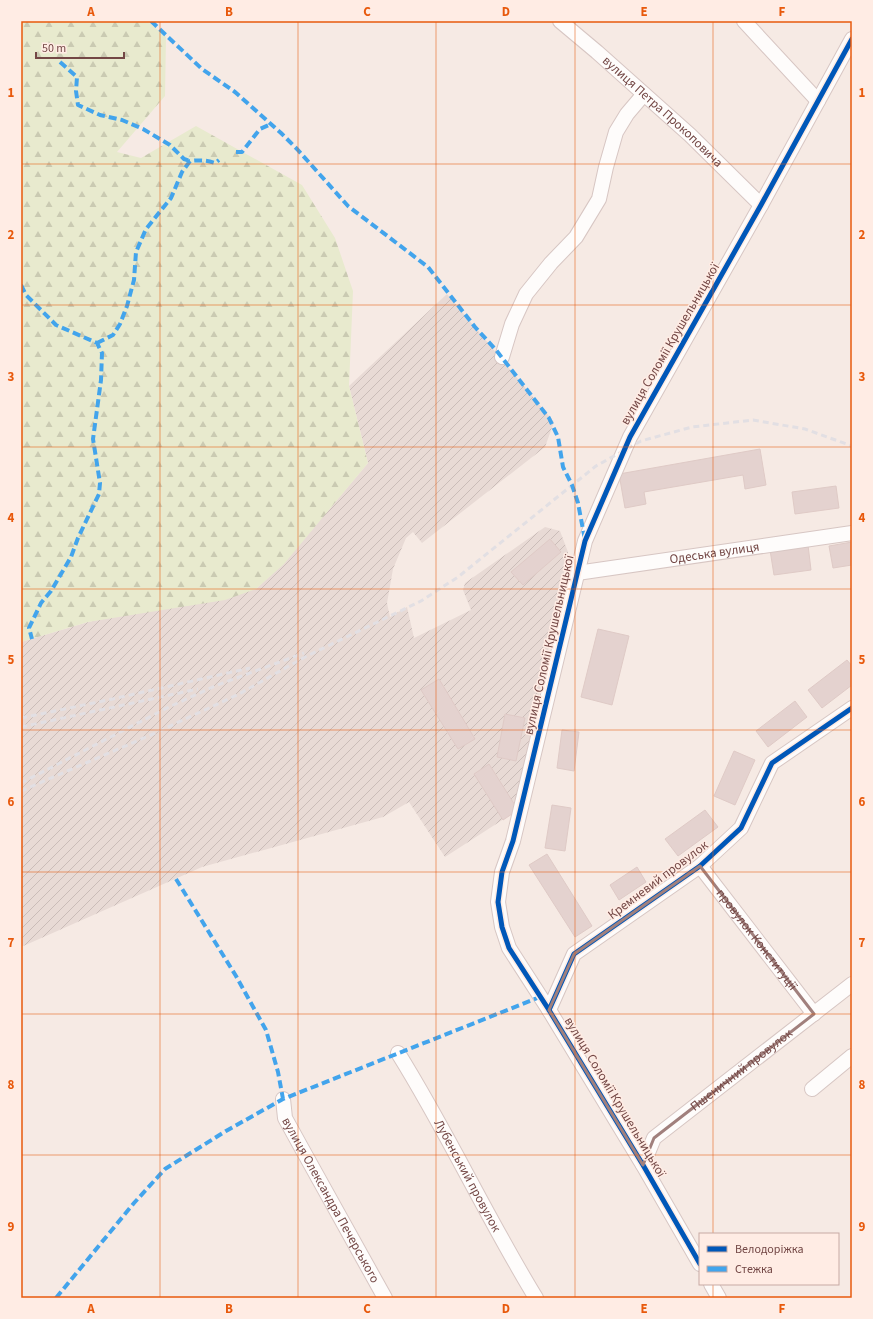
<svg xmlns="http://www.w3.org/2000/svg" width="873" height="1319" viewBox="0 0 873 1319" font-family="'Source Sans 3',sans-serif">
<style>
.industrial{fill:url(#industrial-furrows)}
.forest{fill:url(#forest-firs)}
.building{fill:#e4d2cf;stroke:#dfcac6}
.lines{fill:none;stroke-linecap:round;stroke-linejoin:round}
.street-casing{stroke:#d7c6c3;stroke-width:16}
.street{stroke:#fefcfb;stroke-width:14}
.rail{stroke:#e2dfe3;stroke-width:3;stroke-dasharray:6 4;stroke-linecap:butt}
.quiet{stroke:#42a4ec;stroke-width:4;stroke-dasharray:8 4;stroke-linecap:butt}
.cycleway-casing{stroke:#ffece4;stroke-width:8}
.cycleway{stroke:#0057b8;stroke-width:5}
.marked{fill:none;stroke:#a1807d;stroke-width:3;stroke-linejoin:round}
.grid{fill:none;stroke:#e8590c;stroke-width:1;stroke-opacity:0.55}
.labels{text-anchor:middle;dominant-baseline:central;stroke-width:3;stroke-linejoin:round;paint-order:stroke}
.street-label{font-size:13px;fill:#734745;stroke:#ffece4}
.neatline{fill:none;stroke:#e8590c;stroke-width:1.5}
.grid-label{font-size:13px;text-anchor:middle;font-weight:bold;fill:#e8590c}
</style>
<defs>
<pattern id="industrial-furrows" width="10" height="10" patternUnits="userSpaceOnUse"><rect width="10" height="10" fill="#e8dad5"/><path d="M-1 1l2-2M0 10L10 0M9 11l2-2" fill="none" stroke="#cabcb8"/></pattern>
<pattern id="forest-firs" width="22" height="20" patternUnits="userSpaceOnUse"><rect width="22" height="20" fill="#e8eace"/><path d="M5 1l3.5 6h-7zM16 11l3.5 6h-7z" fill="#cacab2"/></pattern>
</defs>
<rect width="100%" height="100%" fill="#f6eae4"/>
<path class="industrial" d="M447,294L554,422L545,447L422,543L413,532L406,538L393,569L387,603L390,617L407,607L414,638L471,610L463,590L465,583L545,527L560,531L568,552L516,811L445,857L409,802L383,817L202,867L21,947V642L88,622L256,589L284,563L368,463L349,386Z"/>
<path class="forest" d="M21,21H147L166,37L165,96L117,152L141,158L196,126L302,185L335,238L353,291L349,386L368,463L284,564L256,589L225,600L88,622L21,642Z"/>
<path class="building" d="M760,449L766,485L745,489L743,475L644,492L646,504L625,508L619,474Z
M836,486L839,508L795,514L792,492Z
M550,539L561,552L523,585L511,572Z
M852,542V565L833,568L829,546Z
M808,545L811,570L774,575L770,550Z
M598,629L629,636L612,705L581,697Z
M847,660L852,666V685L822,708L808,690Z
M439,679L475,739L458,749L421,690Z
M795,701L807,717L768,747L756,731Z
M505,714L525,718L516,761L497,757Z
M562,730L579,732L574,771L557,768Z
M734,751L755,760L735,805L714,796Z
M489,764L518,810L503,820L474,774Z
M552,805L571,808L565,851L545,848Z
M705,810L718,827L678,856L665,839Z
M547,854L592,926L575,937L529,865Z
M637,867L646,882L619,900L610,885Z"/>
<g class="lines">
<g class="street-casing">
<g id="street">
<path id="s1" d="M560,21L597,52L690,135L761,205"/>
<path d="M744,21L818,101"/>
<path d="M502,357L512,324L526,294L551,263L576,237L599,199L606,167L616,132L627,114L644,94"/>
<path id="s2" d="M577,573L852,533"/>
<path id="s3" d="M700,866L814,1014"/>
<path d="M549,1010L574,954L700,866L741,828L772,763L852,708"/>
<path id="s4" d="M398,1053C448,1133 487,1218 536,1298"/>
<path d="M812,1089L852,1056"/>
<path id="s5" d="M283,1099L285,1118L301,1147L385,1298"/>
<path id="s6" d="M643,1165L654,1138L852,984"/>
<path d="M700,1264L643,1165L549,1010L509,948L502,927L498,902L502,872L513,841L585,541L630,437L761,205L852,39"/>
<path d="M711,1284L719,1298"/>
</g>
</g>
<use href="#street" class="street"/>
<path class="rail" d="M21,718L108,700L250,668
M21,727L198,689
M21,783L169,707L215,686L304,653
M21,791L153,734L239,694L305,657L421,601L458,577L596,466L641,441L692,427L753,420L805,429L852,446"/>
<path class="quiet" d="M151,21L202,69L235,92L281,133L297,149L348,206L428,267L475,327L496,350L549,418L558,437L563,467L572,485L578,503L585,540
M60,62L77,77L76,91L78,105L100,115L122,120L143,129L170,145L184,159L190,161
M236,152H242L260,129L271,124
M21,285L26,295L56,325L97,343L102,353L101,380L93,439L100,483L99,494L78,538L71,557L51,591L41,603L29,628L32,639
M97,343L113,335L120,324L127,306L134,280L136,252L146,229L171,198L182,172L190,161C199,160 206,160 215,163L219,160
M176,879L236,976L266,1030L278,1072L283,1099
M56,1298L134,1203L165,1169L226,1131L283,1099L540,997"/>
<g class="cycleway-casing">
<path id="cycleway" d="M549,1010L574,954L700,866L741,828L772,763L852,708
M700,1264L643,1165L549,1010L509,948L502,927L498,902L502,872L513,841L585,541L630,437L761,205L852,39"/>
</g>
<use href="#cycleway" class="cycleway"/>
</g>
<path class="marked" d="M700,866L814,1014L654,1138L643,1165L549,1010L574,954Z"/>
<path class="grid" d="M160,21V1298M298,21V1298M436,21V1298M575,21V1298M713,21V1234M21,164H852M21,305H852M21,447H852M21,589H852M21,730H852M21,872H852M21,1014H852M21,1155H852M713,1284V1298"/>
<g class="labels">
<g class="street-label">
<text stroke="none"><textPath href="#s1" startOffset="137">вулиця Петра Прокоповича</textPath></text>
<text transform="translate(670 344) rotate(-60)">вулиця Соломії Крушельницької</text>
<text stroke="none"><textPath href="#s2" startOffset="139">Одеська вулиця</textPath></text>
<text transform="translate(549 645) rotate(-77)">вулиця Соломії Крушельницької</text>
<text transform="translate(658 880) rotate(-37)">Кремневий провулок</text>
<text stroke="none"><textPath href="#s3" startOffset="93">провулок Конституції</textPath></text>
<text stroke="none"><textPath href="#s6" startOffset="140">Пшеничний провулок</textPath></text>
<text transform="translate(615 1097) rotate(59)">вулиця Соломії Крушельницької</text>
<text stroke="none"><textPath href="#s4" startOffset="141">Лубенський провулок</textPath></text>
<text stroke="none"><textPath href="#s5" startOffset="113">вулиця Олександра Печерського</textPath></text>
</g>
</g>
<rect width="873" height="1319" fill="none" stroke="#ffece4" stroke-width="44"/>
<rect x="699" y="1233" width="140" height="52" fill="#ffece4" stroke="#c7aaa4"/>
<rect x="707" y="1246" width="20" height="6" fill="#0057b8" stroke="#c7aaa4"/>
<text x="735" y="1253" font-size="12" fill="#734745">Велодоріжка</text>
<rect x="707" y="1266" width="20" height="6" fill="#42a4ec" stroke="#c7aaa4"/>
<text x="735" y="1273" font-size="12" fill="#734745">Стежка</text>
<path d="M36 52v6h88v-6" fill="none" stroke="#734745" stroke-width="2"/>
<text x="42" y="52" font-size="12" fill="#734745" stroke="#ffece4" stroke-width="3" paint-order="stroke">50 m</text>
<rect x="22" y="22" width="829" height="1275" class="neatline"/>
<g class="grid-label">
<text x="91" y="16">A</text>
<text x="229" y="16">B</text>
<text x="367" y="16">C</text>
<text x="506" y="16">D</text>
<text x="644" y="16">E</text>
<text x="782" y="16">F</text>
<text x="11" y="97">1</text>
<text x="862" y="97">1</text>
<text x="11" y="239">2</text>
<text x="862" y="239">2</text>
<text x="11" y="381">3</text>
<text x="862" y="381">3</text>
<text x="11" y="522">4</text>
<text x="862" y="522">4</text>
<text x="11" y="664">5</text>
<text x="862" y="664">5</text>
<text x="11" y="806">6</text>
<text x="862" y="806">6</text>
<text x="11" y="947">7</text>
<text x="862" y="947">7</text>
<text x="11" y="1089">8</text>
<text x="862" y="1089">8</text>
<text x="11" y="1231">9</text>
<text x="862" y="1231">9</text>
<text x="91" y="1313">A</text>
<text x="229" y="1313">B</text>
<text x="367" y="1313">C</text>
<text x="506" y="1313">D</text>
<text x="644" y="1313">E</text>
<text x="782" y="1313">F</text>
</g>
</svg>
